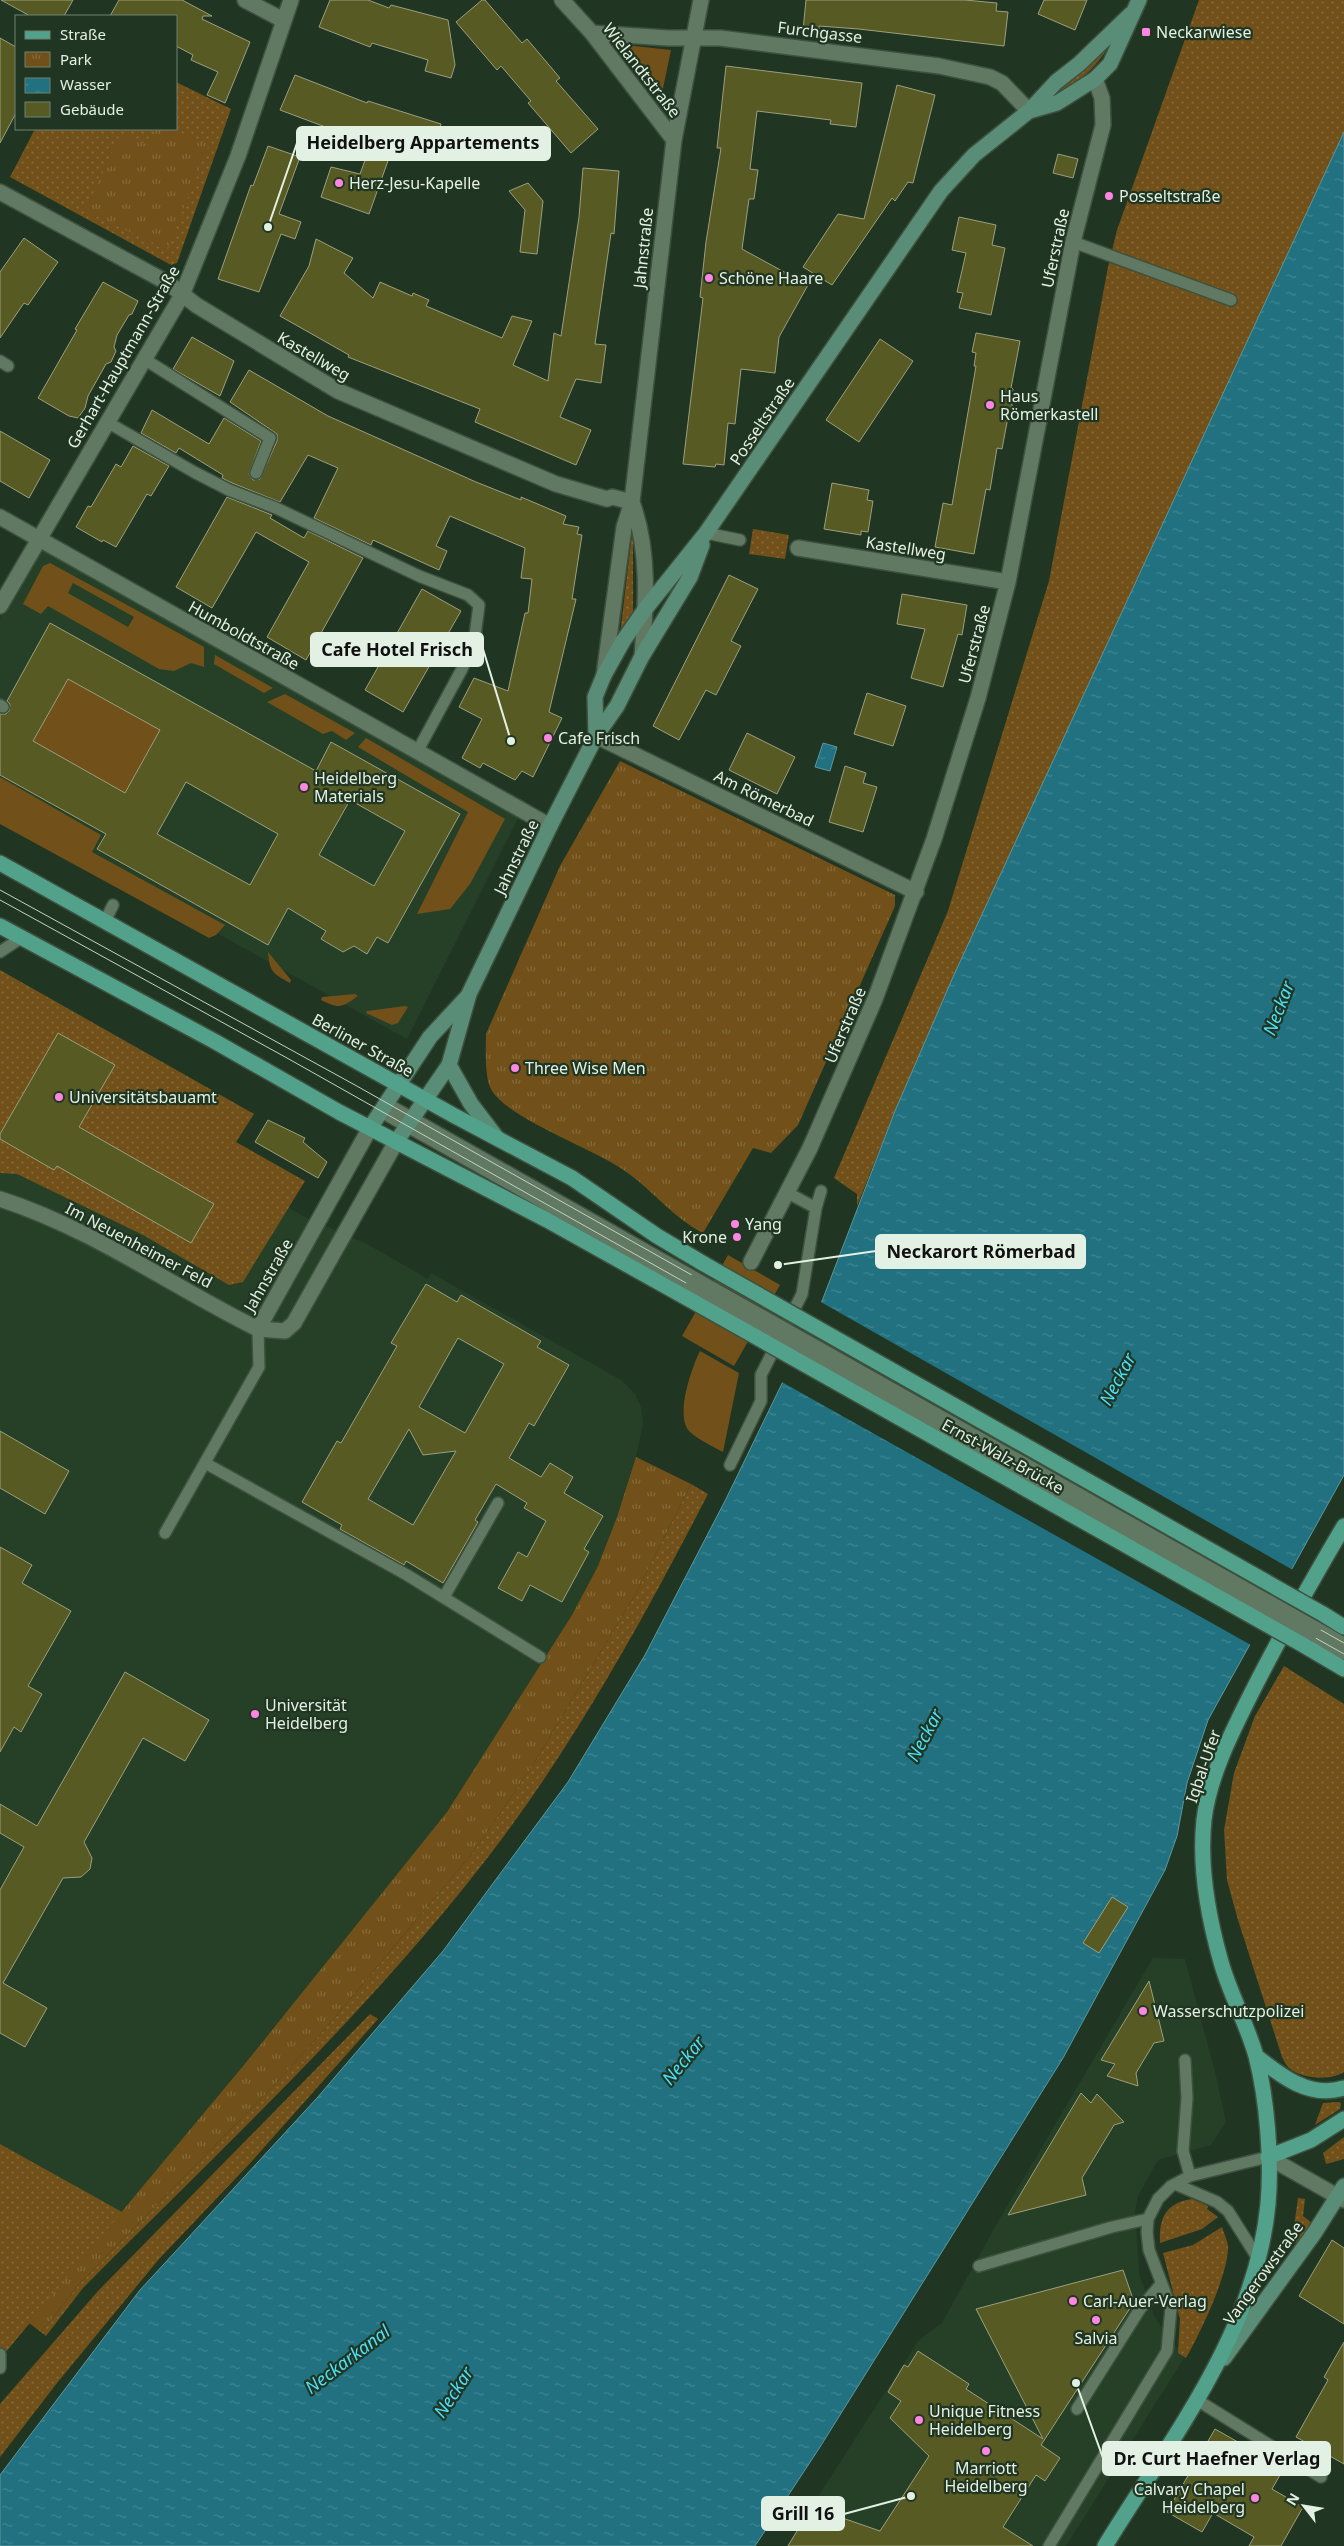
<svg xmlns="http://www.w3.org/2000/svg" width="1344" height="2546" viewBox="0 0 1344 2546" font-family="'Noto Sans',sans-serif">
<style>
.built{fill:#254027}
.grass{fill:url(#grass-dots)}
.park{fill:url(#park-tufts)}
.garden{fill:#715119;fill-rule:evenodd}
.water{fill:url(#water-ripples);stroke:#5b979e}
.pier{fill:#213622}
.building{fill:#575a22;stroke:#9c9f7f;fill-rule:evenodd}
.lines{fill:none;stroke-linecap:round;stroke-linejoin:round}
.lane-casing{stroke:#3d513f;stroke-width:14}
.street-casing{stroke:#3d513f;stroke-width:18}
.secondary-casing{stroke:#3d513f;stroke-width:18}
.primary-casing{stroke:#3d513f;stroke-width:18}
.lane{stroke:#617962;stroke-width:11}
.street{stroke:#617962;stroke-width:15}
.secondary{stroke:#5a8d77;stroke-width:15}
.primary{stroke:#52a18b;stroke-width:15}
.tram{stroke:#c3d2c4;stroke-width:1}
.lane-bridge-casing{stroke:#3d513f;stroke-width:14;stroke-linecap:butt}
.primary-bridge-casing{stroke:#3d513f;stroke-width:18;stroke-linecap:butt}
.lane-bridge{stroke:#617962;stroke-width:11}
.primary-bridge{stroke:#52a18b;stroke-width:15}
.poi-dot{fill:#fd86e1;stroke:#213622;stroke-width:2}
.labels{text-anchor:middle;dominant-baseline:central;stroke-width:4.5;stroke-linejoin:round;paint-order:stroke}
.street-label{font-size:16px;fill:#e3f1e4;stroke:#213622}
.poi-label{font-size:16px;fill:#e3f1e4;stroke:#213622;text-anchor:start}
.water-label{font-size:18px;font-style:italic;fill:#4bdffc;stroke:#213622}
.leader{fill:none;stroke:#e3f1e4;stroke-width:2}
.callout-dot{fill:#e3f1e4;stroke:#213622;stroke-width:2}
.callout{fill:#e3f1e4;stroke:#e3f1e4;stroke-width:2}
.callout-label{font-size:18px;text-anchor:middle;font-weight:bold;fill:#111}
</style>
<defs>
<pattern id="grass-dots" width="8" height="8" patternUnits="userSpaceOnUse" patternTransform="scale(1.25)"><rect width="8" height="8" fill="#715119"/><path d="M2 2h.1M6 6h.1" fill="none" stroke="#856a3a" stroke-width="1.8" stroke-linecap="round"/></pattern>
<pattern id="park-tufts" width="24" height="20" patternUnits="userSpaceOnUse" patternTransform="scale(1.25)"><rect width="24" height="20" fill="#715119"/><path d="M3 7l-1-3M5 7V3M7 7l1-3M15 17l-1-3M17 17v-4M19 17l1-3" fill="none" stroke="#856a3a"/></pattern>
<pattern id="water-ripples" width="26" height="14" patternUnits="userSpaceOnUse" patternTransform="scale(1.25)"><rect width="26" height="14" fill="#217180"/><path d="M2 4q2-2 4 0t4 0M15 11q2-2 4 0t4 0" fill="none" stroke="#418692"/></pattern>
</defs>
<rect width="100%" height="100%" fill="#213622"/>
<path class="built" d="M42,541L347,709L526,802L407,1039L0,812V618Z
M0,978L170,1141L305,1217L367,1244L428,1279L431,1273L621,1380L635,1394L641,1407L643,1424L636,1457L617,1517L598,1566L572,1615L447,1812L248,2060L0,2359Z
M1153,1958L1185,1959L1216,2076L1226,2122L1211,2145L1158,2160L1138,2196L1135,2211L1139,2274L1155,2318L1184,2358L1066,2546H786L919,2340L942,2323L995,2227Z"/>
<path class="grass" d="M1199,0H1344V132L953,977L895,1111L857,1206V1194L834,1178L948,911L1049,581L1108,267L1117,230Z
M1110,44C1096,69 1077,84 1050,96Z
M176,82L231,109L177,263L171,265L10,177L35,129H176Z
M633,525V615L620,635Z
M753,529L789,535L785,559L749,554Z
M0,970L254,1114L236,1142L305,1181L243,1282L229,1285L143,1235L17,1174L0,1173Z
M691,1484L708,1494C647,1612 583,1729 504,1836C380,2002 228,2142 83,2288L46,2336L41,2332L81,2282L279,2080L331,2022L474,1851L533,1765L636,1593Z
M1284,1666L1344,1704V2072C1330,2081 1302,2079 1289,2068C1286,2065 1284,2061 1282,2057L1238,1920L1227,1880L1224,1830L1234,1773L1255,1716Z
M370,2014L378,2019L253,2160L159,2259L57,2383L0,2457V2404L98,2291Z
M1338,2102L1341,2103L1340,2109L1315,2125L1323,2103Z
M1344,2137V2159L1326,2164L1323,2153Z
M0,2144L122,2212L0,2359Z
M1298,2198L1305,2199L1303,2216L1312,2223L1300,2241L1295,2243L1292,2241Z
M1192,2199L1208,2206L1207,2209L1218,2217L1202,2229L1160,2243C1159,2217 1166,2203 1192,2199Z
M1222,2227C1224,2233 1227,2240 1228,2246C1229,2273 1200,2334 1186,2358L1178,2353L1180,2319L1163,2253L1193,2245Z"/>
<path class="park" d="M155,129H173L209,145L167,249L85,211L121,133L148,145Z
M620,761L895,895V906L798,1125L771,1153L753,1148L703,1233C672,1217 651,1188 622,1169C591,1148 510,1119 492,1091C484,1079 486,1048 486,1034L560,866Z
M636,1457L691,1484L636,1593L533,1765L474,1851L331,2022L279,2080L81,2282L41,2332L29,2323L248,2060L447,1812L572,1615L598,1566L617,1517Z"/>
<path class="garden" d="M617,44L671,50L662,93Z
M50,563L204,647V667L191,663L174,671L159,669L48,606L41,614L23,604L43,566ZM73,583L134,617L128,627L68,593Z
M215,655L273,688L264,693L214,664Z
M68,679L160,730L125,793L33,741Z
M285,694L355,733L346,740L332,731L323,734L267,702Z
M366,738L505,819L470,884L450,909L417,914L468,812L358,747Z
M0,777L101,835L92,852L225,925L216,935L209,938L0,824Z
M268,952L291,980L290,983C272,973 270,972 268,952Z
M355,994L358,996C341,1008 340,1009 321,1000L322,997Z
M405,1006L408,1007L398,1023L392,1025L366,1013L367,1011Z
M728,1255L780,1285L734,1366L682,1336Z
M700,1351L739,1373L723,1452C712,1446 699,1440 690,1432C674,1417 692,1367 700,1351Z"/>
<path class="water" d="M1344,132V1475L1208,1720L1187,1783L1177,1836L1165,1870L1063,2058L820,2447L755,2546H0V2475L140,2290L317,2098L443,1951L568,1782L645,1655L726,1499L822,1301L895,1111L953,977Z
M823,743L837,747L830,771L815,767Z"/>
<path class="pier" d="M819,1301L1293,1570L1251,1645L780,1381Z"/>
<path class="building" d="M1,0H73L64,16H30Z
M119,0H182L212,16H203L202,19L250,42L225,103L207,95L218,72L191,60L193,55L176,46V16H110Z
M330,0H368L389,8L391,5L448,20L455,65L451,78L425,71L428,60L372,43L370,47L319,27Z
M482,0H485L522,43L527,39L560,78L556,81L598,129L571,153L528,103L531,101L501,66L497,70L456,22Z
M806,0H965L997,3L996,11L1008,12L1004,46L859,29L819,26V32L803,30Z
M1044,0H1087L1075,30L1038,14Z
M0,38L16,47V113L0,143Z
M726,66L862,83L856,127L830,124L831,120L757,111L750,169L758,170L754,199H749L742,249L808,285L779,337L775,373L741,369L735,424L728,423L724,465L716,464L715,467L683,464L703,298L700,297L706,242L721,148H717Z
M295,75L367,103L368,101L441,124L430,159L393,147L369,214L321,197L331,167L360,174L371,144L280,110Z
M897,85L935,95L913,183L908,182L895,201L892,198L832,285L803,267L838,214L864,219Z
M268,146L300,157L279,214L301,222L295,239L281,234L259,292L218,279L251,185L253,186Z
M1058,154L1078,159L1073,178L1053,173Z
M583,168L619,171L614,234L611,233L595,344L606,345L601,383L576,379L560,417L591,430L576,465L475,422L480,409L348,357L349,355L280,316L309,266L316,239L353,258L344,273L373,298L380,282L412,296L413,293L429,300L426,306L502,338L512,316L532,321L513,365L548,381L554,333L561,336L579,217Z
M528,183L543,201L537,254L520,252L525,210L509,191Z
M959,217L996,225L992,245L1005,248L991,315L959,308L963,293L957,292L966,253L952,250Z
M24,238L58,262L28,305L24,303L0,338V272Z
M103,282L138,301L132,314L129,315L117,335L114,347L116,351L111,362L106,364L88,396L85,408L78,418L69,416L38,398L77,330L75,329Z
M976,333L1020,341L1011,388L1013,389L1011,401L1013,409L1008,417L1002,449L997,448L990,490L986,489L974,554L935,547L943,503L952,505L976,366H974L976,353L972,352Z
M192,337L234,361L220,396L173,369Z
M880,339L913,361L859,442L826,420Z
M249,370L328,416L476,482L521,500V497L566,516L563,524L579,527L577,534L582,535L572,599H576L549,712L562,718L533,777L522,771L515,780L483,763L480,768L462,758L482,719L459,707L474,678L508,691L525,613H528L532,579L521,578L525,548L450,516L436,546L447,551L439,570L373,540L371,545L314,518L338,468L308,455L280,502L232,483L222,478L223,475L179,448L176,453L141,433L152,410L209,444L224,418L261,441L249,474L253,480L260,479L277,441V434L230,402Z
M0,431L50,460L29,498L0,481Z
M133,446L169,466L151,496L147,494L116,547L103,540L102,542L76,527L88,506L91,507L116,464L121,467Z
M832,483L869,490L867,500L873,501L868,532L861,531V535L824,529Z
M227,497L272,515L270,518L304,538L308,531L363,558L306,660L267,637L309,562L256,532L212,608L176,587Z
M729,575L758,589L731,641L741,646L716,695L706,690L679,740L653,726Z
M422,589L461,611L403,712L365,690Z
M902,594L967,605L962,635L958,634L943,687L911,678L925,629L897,624Z
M50,623L316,771L331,742L460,814L388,943L377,937L367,954L354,946L343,952L321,939L326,931L288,908L268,945L97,849L106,834L0,775V714H6L9,711L10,704L7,701ZM68,679L160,730L125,793L33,741ZM186,782L278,834L250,885L157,834ZM350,800L405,831L374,886L319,855Z
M867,693L906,706L893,746L854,734Z
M747,733L795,757L777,794L729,770Z
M845,766L866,773L863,783L877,787L863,832L829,822Z
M58,1033L115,1065L79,1127L214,1204L191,1243L57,1166L54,1170L0,1139V1134Z
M268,1120L305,1138L303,1142L327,1162L318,1178L255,1142Z
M426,1284L457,1302L461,1295L541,1341L537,1347L569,1365L534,1426L529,1423L509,1458L541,1477L550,1463L573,1477L564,1493L603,1516L584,1549L589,1552L562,1602L530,1585L522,1601L498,1588L518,1552L527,1557L546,1521L524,1508L527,1503L496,1484L475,1520L478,1522L443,1583L406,1561L404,1565L340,1529L342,1525L302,1502L337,1441L341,1443L397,1346L391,1343ZM458,1338L504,1364L465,1433L419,1407ZM409,1429L423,1455L456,1451L413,1525L368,1499Z
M0,1431L69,1471L45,1514L0,1488Z
M0,1547L32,1565L22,1583L71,1611L28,1686L42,1694L21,1732L14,1727L0,1752Z
M125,1672L209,1720L185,1761L143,1738L84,1842L92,1858L90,1869L81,1877L63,1878L3,1983L47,2008L25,2047L0,2033V1890L24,1847L0,1833V1804L37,1826Z
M1112,1897L1128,1907L1099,1953L1083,1943Z
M1149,1981L1164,2041L1154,2043L1136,2073L1138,2086L1107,2076L1115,2064L1101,2060Z
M1081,2093L1091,2103L1097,2094L1124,2122L1114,2125L1082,2178L1086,2195L1008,2215Z
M1332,2240L1344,2248V2324L1299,2296Z
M1123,2270L1134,2302L1041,2445L1060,2458L1045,2481L1036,2475L1003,2527L1033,2546H788L805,2518L819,2527L828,2513L880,2531L929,2456L890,2418L901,2401L888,2392L904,2365L908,2367L918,2351L969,2384L966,2389L1043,2439L976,2309Z
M1344,2342V2464L1296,2437L1328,2380L1324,2377Z
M1215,2429L1284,2468L1272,2489L1303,2507L1281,2546H1249L1254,2537L1213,2513L1202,2532L1167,2512Z"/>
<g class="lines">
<g class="lane-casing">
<path id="lane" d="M1073,242L1231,300
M144,359L270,438L256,473
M0,361L8,366
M107,422L194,472L229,490L276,508L419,576L468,595L479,605L475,636L462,669L417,752
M706,533L740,540
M0,705L3,707
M105,921L113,905
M0,952L21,938
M386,1103L696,1278
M381,1112L691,1286
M788,1193L816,1208
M205,1463L407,1575L540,1657
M730,1465L761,1401V1375L802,1294L816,1208L821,1191
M165,1533L259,1367L258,1329
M444,1597L498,1503
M1316,1627L1344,1643
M1311,1636L1344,1654
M1185,2060L1187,2098L1183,2151L1190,2176
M1175,2184L1217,2202L1228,2211L1257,2257
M979,2266L1112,2227L1148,2219
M0,2354V2368
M1197,2400L1321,2477
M1077,2409L1140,2309L1161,2284
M1049,2546L1167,2351L1171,2308L1149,2250L1147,2232L1148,2219L1158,2199L1171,2186L1190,2176L1268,2157"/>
</g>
<g class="street-casing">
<path id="street" d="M245,0L283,20
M562,0L592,33L674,140
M592,33L668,38H720L939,66L990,77L1002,83L1029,111
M0,192L168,283L196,305L338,391L556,484L607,499L612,497L632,502
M632,502C650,551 646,605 642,656
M0,517L550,826
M798,548L1008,582
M0,606L182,295L238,156L291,0
M604,675L624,527L632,502L674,140L701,0
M596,736L916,892
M0,1199C93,1229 171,1286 258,1329L285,1331L294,1323L396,1142
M751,1262L810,1148L875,999L934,839L978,698L1008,582L1073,242L1103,125L1102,98L1095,79
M258,1329L370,1128
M1268,2157L1344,2200"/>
</g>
<g class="secondary-casing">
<path id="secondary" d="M1030,110L1056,82L1079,64L1131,14
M596,736L595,697L604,675L623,641L646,608L706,533L941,191L974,155L1029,111L1057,103L1095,79L1110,64L1139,0
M449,1065L471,1104L497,1138
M370,1128L430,1037L467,997
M396,1142L449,1065L469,994L550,826L596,736L617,706L642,656L690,577L702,545
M1224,2358L1315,2232L1344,2186"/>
</g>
<g class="primary-casing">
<path id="primary" d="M0,863L453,1115L572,1178L657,1236L704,1264
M0,926L214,1041L339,1112L547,1220L685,1297
M1323,1614L1344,1627
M1305,1646L1344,1669
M1256,2056C1281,2076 1310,2099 1344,2088
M1268,2157L1311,2140L1344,2119
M1105,2546C1170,2440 1256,2332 1268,2204C1272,2159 1267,2099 1256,2056C1247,2024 1230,1994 1221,1962C1208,1916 1199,1867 1204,1820C1209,1777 1231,1734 1250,1696C1279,1638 1311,1582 1344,1526"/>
</g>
<use href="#lane" class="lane"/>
<use href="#street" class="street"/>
<use href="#secondary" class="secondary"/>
<use href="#primary" class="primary"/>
<path class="tram" d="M0,890L355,1085L1344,1643
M0,900L287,1058L1344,1654"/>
<g class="lane-bridge-casing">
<path id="lane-bridge" d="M696,1278L1316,1627
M691,1286L1311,1636"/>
</g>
<g class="primary-bridge-casing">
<path id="primary-bridge" d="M704,1264L1323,1614
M685,1297L1305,1646"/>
</g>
<use href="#lane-bridge" class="lane-bridge"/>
<use href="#primary-bridge" class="primary-bridge"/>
</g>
<g class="poi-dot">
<rect x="1141" y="27" width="10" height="10" rx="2.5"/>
<circle cx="339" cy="183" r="5"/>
<circle cx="1109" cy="196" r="5"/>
<circle cx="709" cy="278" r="5"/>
<circle cx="990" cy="405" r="5"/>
<circle cx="548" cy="738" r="5"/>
<circle cx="304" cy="787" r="5"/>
<circle cx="515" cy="1068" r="5"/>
<circle cx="59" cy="1097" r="5"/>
<circle cx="735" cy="1224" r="5"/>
<circle cx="737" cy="1237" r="5"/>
<circle cx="255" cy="1714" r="5"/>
<circle cx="1143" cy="2011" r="5"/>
<circle cx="1073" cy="2301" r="5"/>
<circle cx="1096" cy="2320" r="5"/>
<circle cx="919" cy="2420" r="5"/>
<circle cx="986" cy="2451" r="5"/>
<circle cx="1255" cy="2498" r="5"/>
</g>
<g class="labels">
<g class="street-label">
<text transform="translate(820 32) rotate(7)">Furchgasse</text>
<text transform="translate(642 70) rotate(52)">Wielandtstraße</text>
<text transform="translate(643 248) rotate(-84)">Jahnstraße</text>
<text transform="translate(1055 248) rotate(-78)">Uferstraße</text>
<text transform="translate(314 356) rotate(30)">Kastellweg</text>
<text transform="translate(123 357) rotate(-60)">Gerhart-Hauptmann-Straße</text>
<text transform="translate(762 421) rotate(-56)">Posseltstraße</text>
<text transform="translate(906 548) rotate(9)">Kastellweg</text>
<text transform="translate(244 635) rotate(29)">Humboldtstraße</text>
<text transform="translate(974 644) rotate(-75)">Uferstraße</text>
<text transform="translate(764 798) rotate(26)">Am Römerbad</text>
<text transform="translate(516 857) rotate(-64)">Jahnstraße</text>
<text transform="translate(845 1025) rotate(-67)">Uferstraße</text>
<text transform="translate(363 1045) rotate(29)">Berliner Straße</text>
<text transform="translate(139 1245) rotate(28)">Im Neuenheimer Feld</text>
<text transform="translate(268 1275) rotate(-60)">Jahnstraße</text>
<text transform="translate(1003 1456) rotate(29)">Ernst-Walz-Brücke</text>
<text transform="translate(1203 1766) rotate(-71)">Iqbal-Ufer</text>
<text transform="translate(1263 2273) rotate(-54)">Vangerowstraße</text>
</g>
<g class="poi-label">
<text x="1156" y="32">Neckarwiese</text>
<text x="349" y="183">Herz-Jesu-Kapelle</text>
<text x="1119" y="196">Posseltstraße</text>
<text x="719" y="278">Schöne Haare</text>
<text x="1000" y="396">Haus<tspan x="1000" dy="18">Römerkastell</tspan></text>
<text x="558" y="738">Cafe Frisch</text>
<text x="314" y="778">Heidelberg<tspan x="314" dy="18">Materials</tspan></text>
<text x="525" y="1068">Three Wise Men</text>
<text x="69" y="1097">Universitätsbauamt</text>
<text x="745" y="1224">Yang</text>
<text x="727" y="1237" text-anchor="end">Krone</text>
<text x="265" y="1705">Universität<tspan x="265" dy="18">Heidelberg</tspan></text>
<text x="1153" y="2011">Wasserschutzpolizei</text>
<text x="1083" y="2301">Carl-Auer-Verlag</text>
<text x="1096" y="2338" text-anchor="middle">Salvia</text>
<text x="929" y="2411">Unique Fitness<tspan x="929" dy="18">Heidelberg</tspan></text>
<text x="986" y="2468" text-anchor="middle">Marriott<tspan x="986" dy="18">Heidelberg</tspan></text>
<text x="1245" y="2489" text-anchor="end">Calvary Chapel<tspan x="1245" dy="18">Heidelberg</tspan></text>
</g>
<g class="water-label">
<text transform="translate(1278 1008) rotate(-69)">Neckar</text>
<text transform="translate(1117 1379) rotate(-62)">Neckar</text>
<text transform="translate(924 1735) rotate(-62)">Neckar</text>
<text transform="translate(683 2060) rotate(-51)">Neckar</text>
<text transform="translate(347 2359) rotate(-37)">Neckarkanal</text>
<text transform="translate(453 2392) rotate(-57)">Neckar</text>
</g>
</g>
<path class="leader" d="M268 227L297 143M511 741L483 649M778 1265L876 1251M1076 2383L1103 2458M911 2496L844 2514"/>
<g class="callout-dot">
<circle cx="268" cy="227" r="5"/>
<circle cx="511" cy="741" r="5"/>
<circle cx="778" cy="1265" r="5"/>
<circle cx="1076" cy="2383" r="5"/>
<circle cx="911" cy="2496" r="5"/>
</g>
<g class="callout">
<rect x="297" y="127" width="253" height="33" rx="5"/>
<rect x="311" y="633" width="172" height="33" rx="5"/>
<rect x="876" y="1235" width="209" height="33" rx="5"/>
<rect x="1103" y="2442" width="227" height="33" rx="5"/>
<rect x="762" y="2497" width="82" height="33" rx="5"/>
</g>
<g class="callout-label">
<text x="423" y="149">Heidelberg Appartements</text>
<text x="397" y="656">Cafe Hotel Frisch</text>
<text x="981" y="1258">Neckarort Römerbad</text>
<text x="1217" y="2465">Dr. Curt Haefner Verlag</text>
<text x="803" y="2520">Grill 16</text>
</g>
<rect x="15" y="15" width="162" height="115" fill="#213622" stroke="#6f8170"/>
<rect x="25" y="31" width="25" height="8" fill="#52a18b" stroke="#6f8170"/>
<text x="60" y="40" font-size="15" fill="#e3f1e4">Straße</text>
<rect x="25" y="52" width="25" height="15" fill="url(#park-tufts)" stroke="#6f8170"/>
<text x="60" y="65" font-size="15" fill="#e3f1e4">Park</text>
<rect x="25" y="78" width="25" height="15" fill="url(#water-ripples)" stroke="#6f8170"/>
<text x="60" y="90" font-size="15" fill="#e3f1e4">Wasser</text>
<rect x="25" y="102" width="25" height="15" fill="#575a22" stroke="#6f8170"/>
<text x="60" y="115" font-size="15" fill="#e3f1e4">Gebäude</text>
<g transform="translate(1304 2506) rotate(301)" stroke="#213622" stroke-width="4" paint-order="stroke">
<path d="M0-4L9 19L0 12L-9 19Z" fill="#e3f1e4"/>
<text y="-8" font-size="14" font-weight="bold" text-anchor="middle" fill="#e3f1e4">N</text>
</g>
</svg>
